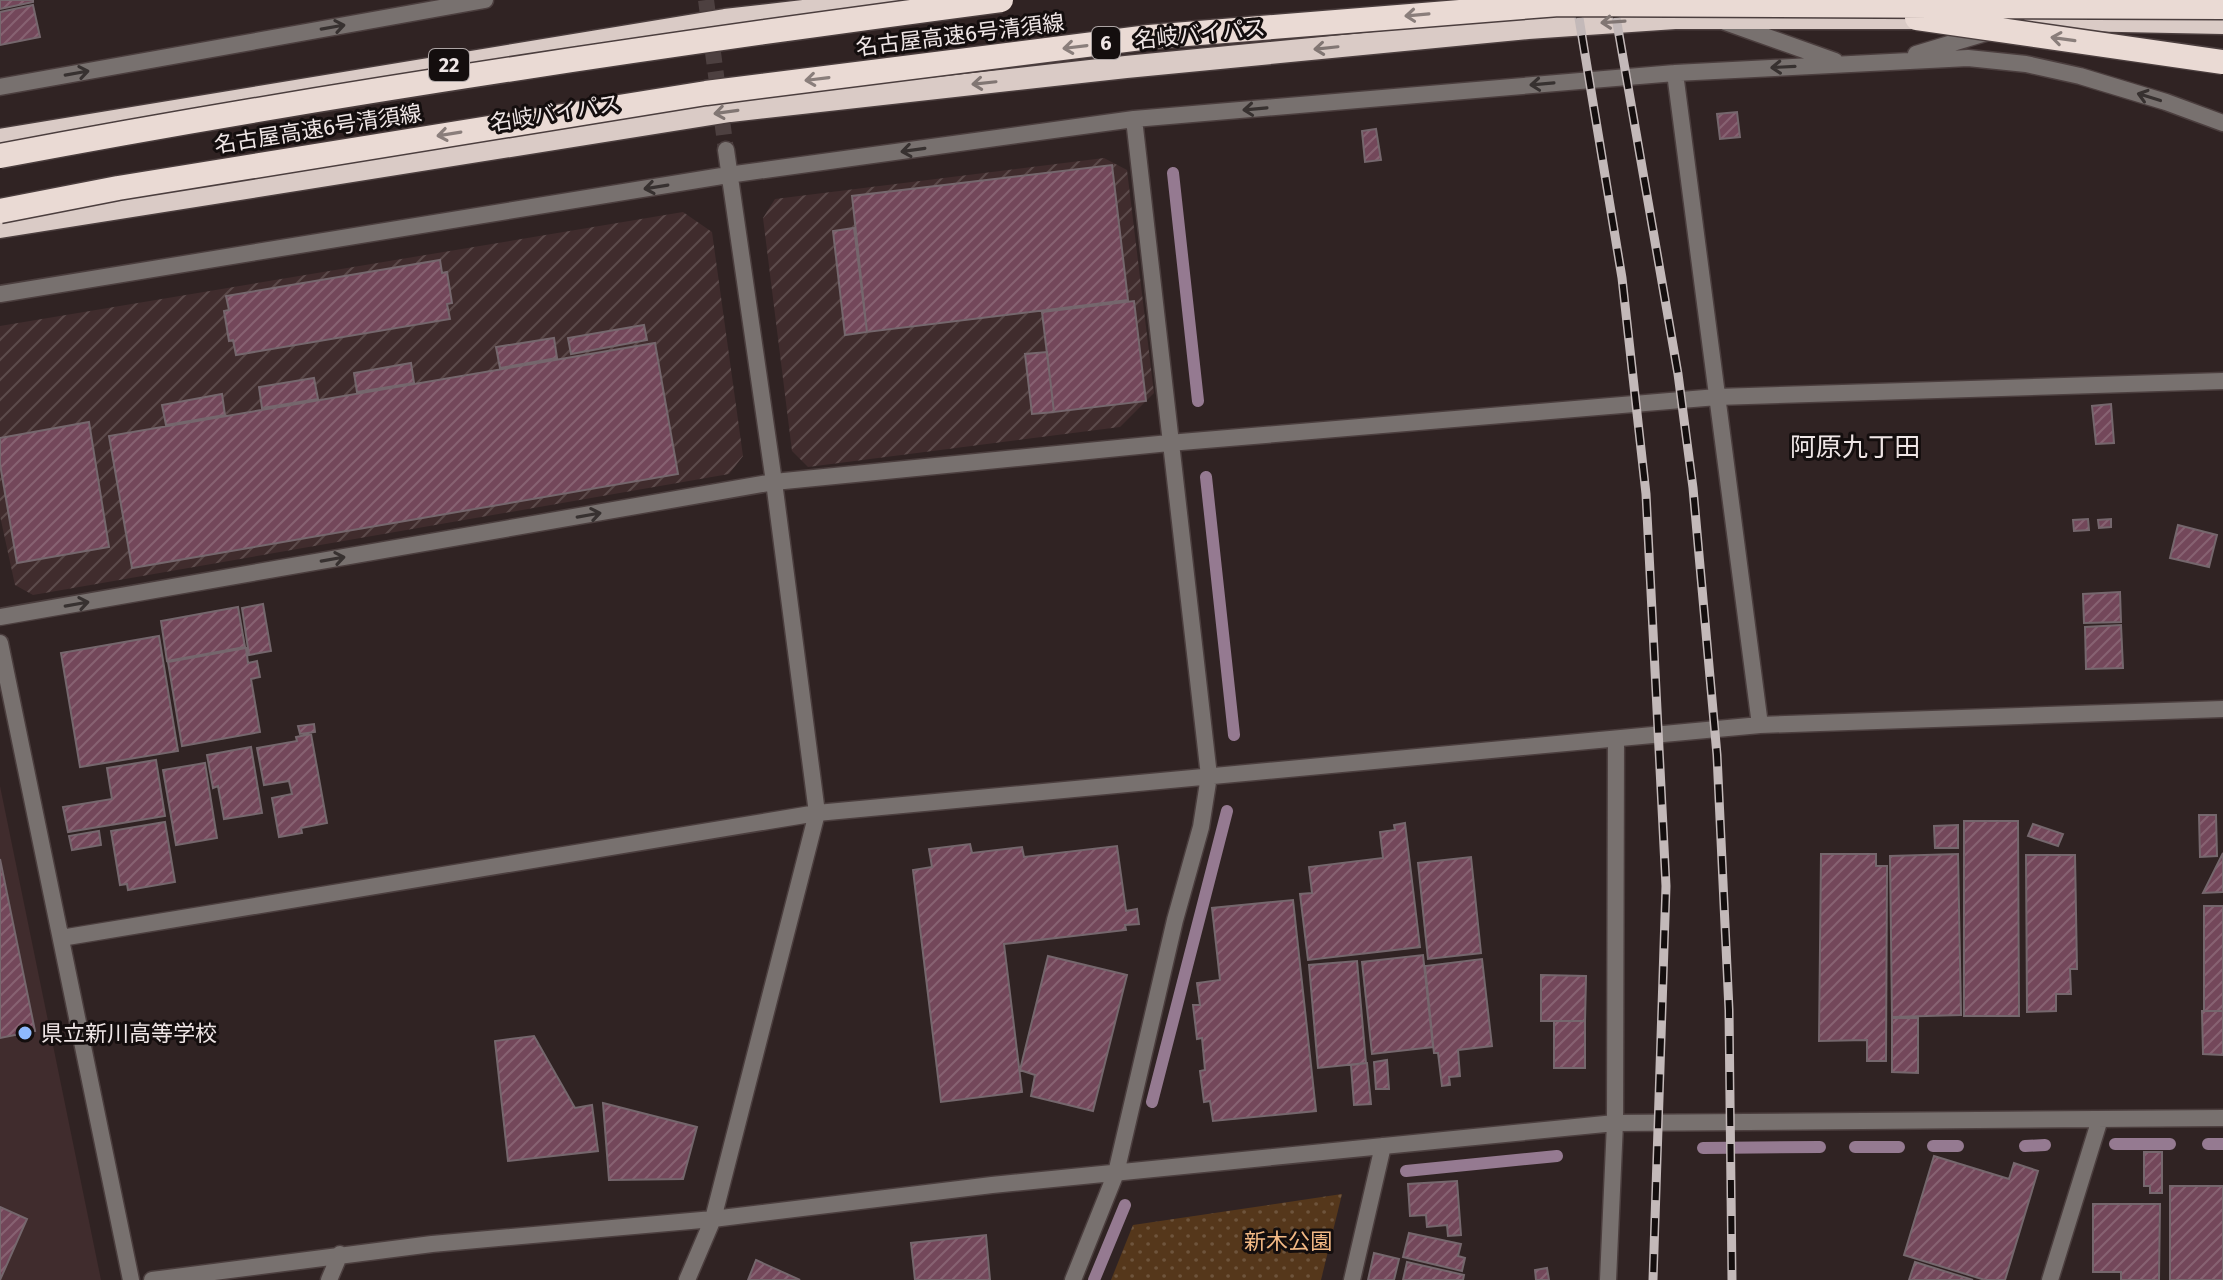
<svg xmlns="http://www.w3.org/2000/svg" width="2223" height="1280" viewBox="0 0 2223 1280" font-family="'Fira Sans','Noto Sans JP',sans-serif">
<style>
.built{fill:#402c2d}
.industrial{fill:url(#industrial-furrows)}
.green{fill:url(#green-dots)}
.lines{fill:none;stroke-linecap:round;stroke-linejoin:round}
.stream{stroke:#957a91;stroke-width:12}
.building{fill:url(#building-hatch);stroke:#75676d;stroke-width:2}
.minor-tunnel{stroke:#4d4040;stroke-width:16;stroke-dasharray:16 8;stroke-linecap:butt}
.minor-casing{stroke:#4b3e3e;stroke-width:19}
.trunk-casing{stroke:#4b3e3e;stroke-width:25}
.minor{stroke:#78716f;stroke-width:16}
.trunk{stroke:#dacbc6;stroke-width:22}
.rail-casing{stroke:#c3b9b9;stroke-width:9}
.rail{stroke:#140e0e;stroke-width:6;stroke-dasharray:18;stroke-linecap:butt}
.motorway-bridge-casing{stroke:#4b3e3e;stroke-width:27;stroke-linecap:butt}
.motorway-bridge{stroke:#eadad4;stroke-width:24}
.oneway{stroke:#8a7e7b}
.oneway2{stroke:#817673}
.oneway3{stroke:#373130}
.poi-dot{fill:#8eb9fd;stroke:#140e0e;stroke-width:3}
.labels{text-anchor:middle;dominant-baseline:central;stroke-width:6;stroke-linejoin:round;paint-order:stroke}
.shield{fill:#140e0e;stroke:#ada5a5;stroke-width:2}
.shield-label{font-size:20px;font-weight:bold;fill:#efe6e6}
.street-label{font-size:22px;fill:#efe6e6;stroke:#140e0e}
.poi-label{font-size:22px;fill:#efe6e6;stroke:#140e0e;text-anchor:start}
.park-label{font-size:22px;fill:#f3b985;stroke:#140e0e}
.quarter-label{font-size:26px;fill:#efe6e6;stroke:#140e0e}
</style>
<defs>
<pattern id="industrial-furrows" width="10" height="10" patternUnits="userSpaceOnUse" patternTransform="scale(2)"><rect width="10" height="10" fill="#402c2d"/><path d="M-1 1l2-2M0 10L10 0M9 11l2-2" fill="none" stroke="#5c4b4b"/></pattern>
<pattern id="green-dots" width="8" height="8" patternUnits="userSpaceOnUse" patternTransform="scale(2)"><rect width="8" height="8" fill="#55371b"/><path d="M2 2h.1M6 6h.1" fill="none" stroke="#6e543c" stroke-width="1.8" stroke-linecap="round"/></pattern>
<pattern id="building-hatch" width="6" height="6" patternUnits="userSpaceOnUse" patternTransform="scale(2)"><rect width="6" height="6" fill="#73475a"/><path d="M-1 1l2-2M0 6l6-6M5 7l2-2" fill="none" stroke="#876272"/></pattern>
</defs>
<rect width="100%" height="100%" fill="#302323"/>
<path class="built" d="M0,786L101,1280H0Z"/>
<path class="industrial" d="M1104,158L1127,170L1154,393L1120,427L808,467L792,451L763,218L775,199Z
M683,212L712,232L743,456L729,474L33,595L15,585L0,516V326Z"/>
<path class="green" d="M1342,1194L1321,1280H1111L1133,1225Z"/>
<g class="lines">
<path class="stream" d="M1173,173L1198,401
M1206,477L1234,735
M1152,1102L1227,811
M2115,1144H2170
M2208,1144H2223
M1933,1146H1958
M2025,1146L2045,1145
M1855,1147H1899
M1703,1148L1820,1147
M1406,1171L1557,1156
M1094,1280L1125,1205"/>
</g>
<path class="building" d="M0,0H33V2L0,9Z
M33,5L40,37L0,45V12Z
M1737,112L1740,137L1720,139L1717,114Z
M1376,129L1381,160L1365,162L1362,131Z
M1112,165L1128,300L867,332L852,196Z
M854,228L867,332L845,335L833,231Z
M440,260L442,273L447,272L452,303L447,304L450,319L236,355L233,340L229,341L224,311L229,310L226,296Z
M1134,301L1146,401L1054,412L1042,312Z
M644,325L647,340L571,354L568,338Z
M554,338L557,358L500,368L496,347Z
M655,343L678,474L132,568L109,436Z
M1047,352L1054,412L1032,414L1025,354Z
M411,363L414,383L357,392L354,373Z
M314,378L318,399L262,408L259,387Z
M222,394L225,415L166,425L162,405Z
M2111,404L2114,443L2096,444L2092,406Z
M89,422L109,547L17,563L0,464V438Z
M2088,519L2089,530L2074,531L2073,520Z
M2111,519V527L2099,528L2098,520Z
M2178,525L2217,535L2209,567L2170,558Z
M2120,592L2121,622L2084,623L2083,594Z
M263,604L271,651L249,655L242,608Z
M238,607L245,647L167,661L161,621Z
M2121,625L2123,668L2086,669L2085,627Z
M159,636L178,751L80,767L61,653Z
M246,648L248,663L257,661L260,677L251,679L260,732L182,746L168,662Z
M314,724L315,732L300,734L298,726Z
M311,734L327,823L301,828L302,833L279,837L272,798L292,794L289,781L264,785L257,748L297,741L296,737Z
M251,747L262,813L224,819L218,786L213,788L207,755Z
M156,760L165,816L68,832L63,807L112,799L107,768Z
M205,763L217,838L176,845L163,770Z
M2199,815H2216L2217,856L2200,857Z
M1964,821H2018L2019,1016H1964Z
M165,822L175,882L128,890L127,884L120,885L111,831Z
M1405,823L1420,947L1308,960L1300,894L1312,893L1309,867L1383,858L1380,832L1395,830L1394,825Z
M2033,824L2063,834L2058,846L2028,836Z
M1958,825V848H1935L1934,826Z
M99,831L101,845L72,850L69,836Z
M970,844L972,853L1022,847L1024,857L1117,846L1126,911L1137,909L1139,924L1125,925L1126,930L1004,944L1022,1092L941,1102L913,870L932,867L929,849Z
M2223,853V892L2203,893Z
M1821,854H1876V866H1887L1886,1061H1867V1040L1819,1041Z
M1958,854L1961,1015L1892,1017L1890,856Z
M2026,855H2075L2077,969H2070L2071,994H2056V1011L2027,1012Z
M1471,857L1481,953L1428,959L1418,863Z
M0,859L35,1031L0,1038Z
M1293,900L1316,1111L1213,1121L1210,1101L1204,1102L1200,1071L1205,1070L1202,1038L1197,1039L1193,1005H1200L1197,983L1220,980L1212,908Z
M2204,906H2223V1011H2204Z
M1423,955L1433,1047L1372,1054L1362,962Z
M1048,956L1127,975L1093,1111L1031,1096L1035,1075L1020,1070Z
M1482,959L1492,1046L1458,1050L1460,1076L1449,1077L1450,1085L1442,1086L1438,1053H1434L1425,966Z
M1357,961L1366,1063L1318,1068L1309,965Z
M1541,975L1586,976L1585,1021H1541Z
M2202,1011H2223V1055L2203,1054Z
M1892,1018H1918V1073L1892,1072Z
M1554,1021H1585V1068H1554Z
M534,1036L575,1108L592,1105L598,1151L508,1161L495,1041Z
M1387,1060L1389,1089H1376L1374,1062Z
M1367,1063L1371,1104L1354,1105L1351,1065Z
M603,1103L697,1127L683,1179L609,1180Z
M2144,1152H2162V1193H2150V1186H2144Z
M1934,1156L2009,1179L2014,1163L2038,1171L2005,1280H1985L1904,1255Z
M1457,1181L1461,1235L1448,1236L1447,1225L1427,1227L1426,1215L1410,1216L1408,1184Z
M2170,1186H2223V1280H2170Z
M2093,1204H2160L2159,1280H2121V1272H2093Z
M0,1207L27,1219L0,1280Z
M1409,1233L1461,1244L1458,1256L1465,1258L1462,1271L1403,1257Z
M986,1235L990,1280H915L911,1243Z
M1374,1253L1399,1259L1394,1280H1368Z
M756,1260L800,1280H748Z
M1407,1262L1464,1275L1463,1280H1403Z
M1915,1262L1973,1280H1909Z
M1547,1268L1549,1280H1536L1535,1270Z"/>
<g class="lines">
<path class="minor-tunnel" d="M706,0L726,150"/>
<g class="minor-casing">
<path id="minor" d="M1725,22L1835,61
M1916,54L1989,32
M1675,73L1760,725
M0,87L485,0
M0,294L728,175L1134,119L1675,73L1968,58L2026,64L2080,76L2166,102L2223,123
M0,617L774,482L1169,443L1717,397L2223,381
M0,643L131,1280
M61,938L817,813L1760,725L2223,709
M152,1280L432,1244L713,1219L992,1185L1615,1123L2223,1118
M329,1280L340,1254
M687,1280L713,1219L817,813L774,482L726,150
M1073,1280L1116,1173L1175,920L1201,827L1209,776L1134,119
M1352,1280L1383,1146
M1608,1280L1615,1123L1616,739
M2050,1280L2100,1119"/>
</g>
<g class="trunk-casing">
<path id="trunk" d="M1972,18L2223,23
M0,140L725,20L899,0
M0,227L730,111L1126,67L1528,28L1675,18H1934"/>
</g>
<use href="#minor" class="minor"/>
<use href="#trunk" class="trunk"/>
<g class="rail-casing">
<path id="rail" d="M1576,0L1622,278L1646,494L1666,886L1653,1280
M1613,0L1678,374L1693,488L1717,755L1729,1010L1732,1280"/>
</g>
<use href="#rail" class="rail"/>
<g class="motorway-bridge-casing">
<path id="motorway-bridge" d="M1917,18L2223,62
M0,156C332,93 666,44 1001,0
M0,211L118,188L706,93L1149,37L1559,4L2223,7"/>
</g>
<use href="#motorway-bridge" class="motorway-bridge"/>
</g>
<defs><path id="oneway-shaft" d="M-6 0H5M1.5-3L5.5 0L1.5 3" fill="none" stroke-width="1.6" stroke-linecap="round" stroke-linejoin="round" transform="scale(2)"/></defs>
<g class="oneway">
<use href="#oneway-shaft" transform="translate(1417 15) rotate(175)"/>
<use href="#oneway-shaft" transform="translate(2063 39) rotate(-172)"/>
<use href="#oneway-shaft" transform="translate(1075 47) rotate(173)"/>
<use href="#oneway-shaft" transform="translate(817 79) rotate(173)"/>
<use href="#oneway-shaft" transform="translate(449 134) rotate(171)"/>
</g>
<g class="oneway2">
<use href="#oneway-shaft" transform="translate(1613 22) rotate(176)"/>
<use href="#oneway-shaft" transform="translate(1326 48) rotate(174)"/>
<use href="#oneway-shaft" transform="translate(984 83) rotate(174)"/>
<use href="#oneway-shaft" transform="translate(726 112) rotate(172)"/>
</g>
<g class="oneway3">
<use href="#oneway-shaft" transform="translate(333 27) rotate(-10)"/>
<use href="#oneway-shaft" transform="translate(1783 67) rotate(177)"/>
<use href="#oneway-shaft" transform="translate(77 73) rotate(-10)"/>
<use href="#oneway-shaft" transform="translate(1542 84) rotate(175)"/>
<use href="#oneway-shaft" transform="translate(2149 97) rotate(-163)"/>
<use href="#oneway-shaft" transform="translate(1255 109) rotate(175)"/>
<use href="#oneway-shaft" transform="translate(913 150) rotate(172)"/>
<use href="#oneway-shaft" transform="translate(656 187) rotate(171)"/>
<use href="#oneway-shaft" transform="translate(589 515) rotate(-10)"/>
<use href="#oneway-shaft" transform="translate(333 559) rotate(-10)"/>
<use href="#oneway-shaft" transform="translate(77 604) rotate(-10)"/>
</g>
<circle class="poi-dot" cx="25" cy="1033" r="8"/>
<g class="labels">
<g class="shield">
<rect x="1092" y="27" width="28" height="32" rx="6"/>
<rect x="429" y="49" width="40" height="32" rx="6"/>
</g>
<g class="shield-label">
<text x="1106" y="43">6</text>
<text x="449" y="65">22</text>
</g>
<g class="street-label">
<text transform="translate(1200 34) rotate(-6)">名岐バイパス</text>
<text transform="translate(960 35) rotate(-7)">名古屋高速6号清須線</text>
<text transform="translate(555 113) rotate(-9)">名岐バイパス</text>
<text transform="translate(318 129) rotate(-9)">名古屋高速6号清須線</text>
</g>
<g class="poi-label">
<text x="41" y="1033">県立新川高等学校</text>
</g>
<g class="park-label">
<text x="1288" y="1241">新木公園</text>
</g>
<g class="quarter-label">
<text x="1855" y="447">阿原九丁田</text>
</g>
</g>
</svg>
